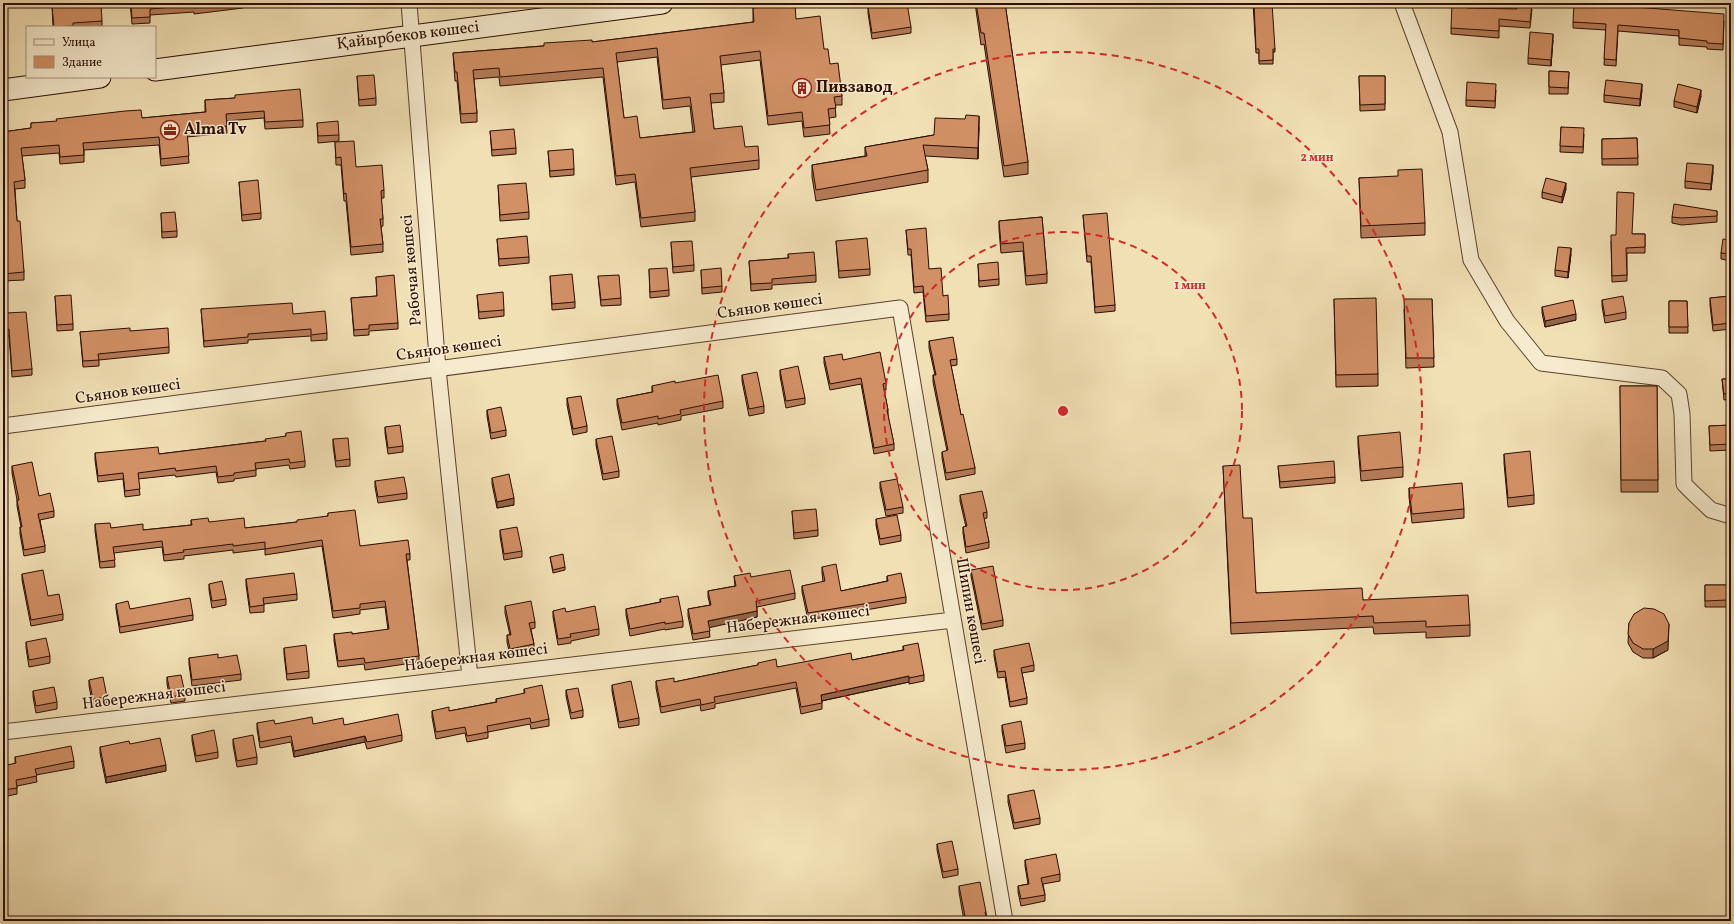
<svg xmlns="http://www.w3.org/2000/svg" width="1734" height="924" viewBox="0 0 1734 924" font-family="Vollkorn,serif">
<style>
.lines{fill:none;stroke-linecap:round;stroke-linejoin:round}
.street-casing{stroke:#5c412d;stroke-width:17}
.secondary-casing{stroke:#2b0c00;stroke-width:23}
.street{stroke:#f6ebce;stroke-width:15}
.secondary{stroke:#f6ebce;stroke-width:21}
.wall{fill:#b57c57;stroke:#2b0c00;fill-rule:evenodd}
.shaded-wall{fill:#936547;stroke:#2b0c00}
.building{fill:#d29065;stroke:#2b0c00;fill-rule:evenodd}
.ring{fill:none;stroke:#d62828;stroke-width:2;stroke-dasharray:7 5}
.labels{text-anchor:middle;dominant-baseline:central;stroke-width:3;stroke-linejoin:round;paint-order:stroke}
.street-label{font-size:16px;fill:#2b0c00;stroke:#f6ebce}
.poi-label{font-size:16px;font-weight:bold;fill:#2b0c00;stroke:#f6ebce;text-anchor:start}
.centre{fill:#d62828;stroke:#f6ebce;stroke-width:2}
.ring-label{font-size:12px;text-anchor:middle;font-weight:bold;fill:#d62828;stroke:#f6ebce;stroke-width:3;stroke-linejoin:round;paint-order:stroke}
</style>
<rect width="100%" height="100%" fill="#f1e0b4"/>
<filter id="stains"><feTurbulence type="fractalNoise" baseFrequency=".005" numOctaves="4"/><feColorMatrix values="0 0 0 0 .2 0 0 0 0 .09 0 0 0 0 .02 0 0 0 .5 -.17"/></filter>
<radialGradient id="worn" r=".72"><stop offset=".6" stop-color="#630" stop-opacity="0"/><stop offset="1" stop-color="#630" stop-opacity=".3"/></radialGradient>
<g class="lines">
<g class="street-casing">
<path id="street" d="M409,3L438,369L470,677
M1402,3L1450,132L1471,260L1507,321L1541,363L1662,378L1679,394L1682,414L1684,484L1694,494L1711,510L1731,516
M3,426L900,308L1005,921
M3,732L953,620"/>
</g>
<g class="secondary-casing">
<path id="secondary" d="M155,70L662,3
M3,90L100,77"/>
</g>
<use href="#street" class="street"/>
<use href="#secondary" class="secondary"/>
</g>
<path class="wall" d="M130,3H243V8L194,14V12L150,15V23L132,24Z
M975,3H1005L1028,162V174L1004,177L984,44L981,45Z
M1253,3L1275,49V52H1273V64H1259V53H1256Z
M52,6L102,21V27H53Z
M868,7L911,27V33L872,39L868,13Z
M753,8L796,19L824,49L842,96V105H835L836,117L829,118L830,134L804,137L802,121L768,125L760,60L721,65L724,93V102L711,103L714,129L745,147L759,160V169L691,177L695,212V221L641,227L635,182L616,185L603,77L500,86L499,77L474,79L477,113V122L461,123L457,81H455L453,53L592,42L753,22ZM657,57L663,109L690,106L693,132L640,138L624,118L617,62Z
M1468,8L1517,9H1532L1530,28L1499,26V38L1451,34V28Z
M3,10L6,31V37H3Z
M1724,21L1723,50L1707,49V47L1679,45V36L1618,31L1616,66L1604,65L1606,30L1573,28V22Z
M1553,40L1551,66L1528,64V58Z
M1549,71L1569,72L1568,94H1549Z
M357,76L376,98V105L359,106Z
M1359,76H1385V110L1360,111Z
M1496,90L1495,108L1466,106V100Z
M1642,90L1640,106L1604,102V95Z
M1701,96L1697,113L1674,107V101Z
M235,98L303,120V127L265,129L264,118L226,121L227,133L187,137L189,163L161,166L159,145L84,150V162L60,164L59,153L22,156L25,180V188L15,189L17,221L24,272V280L3,281V132L31,128V123L142,118L205,112V100Z
M317,123L339,135V141L318,143Z
M979,127L978,159L925,156L928,170V182L816,201L812,177V165L865,156V147Z
M1561,127L1584,134L1583,153L1560,152Z
M490,131L516,148V154L492,156Z
M1637,138L1638,165H1602V139Z
M335,142L356,167L384,190V198H381L383,219V226L381,227L383,244V252L351,255L346,201H344L341,165H336Z
M548,151L574,169V175L550,177Z
M1713,172L1711,190L1685,188V181Z
M1398,177L1425,223V235L1361,238L1359,178Z
M239,182L261,213V219L242,221Z
M498,185L529,212V219L500,221Z
M1566,189L1562,203L1542,198V192Z
M1717,211V222L1682,225L1672,223V217Z
M161,213L177,231V237L162,238Z
M1083,215L1115,305V311L1095,313L1091,262H1087Z
M1042,217L1047,274V283L1026,285L1023,251L1001,253L999,230V221Z
M906,230L929,269L943,296L949,314V320L926,322L923,292L914,293L911,255H908Z
M1632,234H1645V253H1627V281L1612,282L1611,241Z
M497,239L529,257V263L499,266Z
M1731,240V261L1721,259V253Z
M836,241L870,269V275L839,278Z
M671,242L694,265V271L673,273Z
M788,254L816,275V282L772,285V289L751,291L749,261L788,258Z
M1571,254L1568,278L1555,276V270Z
M978,264L999,279V285L979,287Z
M649,269L669,290V296L650,298Z
M701,270L722,286V292L702,294Z
M550,276L575,302V308L552,310Z
M598,276L621,298V305L601,306Z
M376,277L398,323V329L369,331V335L354,336L351,298L377,296Z
M477,295L504,310V316L479,319Z
M55,296L73,324V330L57,331Z
M1731,296V329L1713,331L1710,305V298Z
M1334,299L1378,374V386L1336,387Z
M1432,299L1434,367L1406,368L1404,309Z
M1602,300L1626,312V319L1605,323L1602,306Z
M1669,301H1687L1688,333H1669Z
M1542,307L1576,320L1545,327L1542,313Z
M201,309L293,314L327,333V340L311,341V336L248,340V343L204,347Z
M6,313L32,369V375L12,377L9,336H7Z
M130,331L169,347V353L99,360V366L83,367L80,332Z
M929,341L957,359V365L951,366L961,415L975,468V474L946,480L942,458V452L947,451L933,382V375H935L929,348Z
M824,357L843,360L886,383V390H884L888,410V416L894,444V450L874,454L861,384L830,390L824,363Z
M780,370L805,398V404L786,408L780,376Z
M742,375L764,406V413L749,416L742,381Z
M1722,379H1731V399L1724,400Z
M675,383L723,401V408L681,416V420L658,425V423L622,430L617,405V399L652,392V386Z
M1620,386H1657L1658,492H1621Z
M567,398L587,426V432L573,435L567,405Z
M487,410L506,430V436L491,439L487,416Z
M1731,425V450L1710,451L1709,426Z
M385,427L403,446V452L388,454L385,433Z
M286,433L305,461V467L290,469L289,465L256,469V476L234,479V481L218,483L216,472L176,477L175,475L138,479L140,495L125,497L123,479L98,482L95,460V453L159,454L265,441L286,436Z
M1358,436L1403,467V477L1361,481L1358,445Z
M333,439L350,459V466L336,467L333,446Z
M596,439L619,471V477L603,480L596,445Z
M1504,454L1534,495V504L1508,507L1504,463Z
M12,466L39,496L54,511V517L40,520L45,546V552L24,556L20,534V527H21L17,506V500L12,473Z
M1223,466L1243,518L1256,593L1363,600L1470,625V636L1426,638V632L1374,634L1373,627L1231,634Z
M1278,466L1335,477V483L1280,488Z
M492,478L514,505L497,508L492,484Z
M375,481L407,493V499L378,503L375,487Z
M880,482L903,507V513L886,516L880,488Z
M1409,488L1464,509V518L1412,523L1409,497Z
M960,495L987,512V518L984,519L989,542V548L966,553L963,533V527H966L960,501Z
M792,511L818,530V536L794,539Z
M328,513L360,546L410,554V560H407L419,656V662L365,670L364,664L338,667L334,641V634H352L388,630L385,607L360,610V614L333,618L322,546L265,555V549L233,553V550L184,556V559L164,561L162,547L114,553L115,567L100,568L95,531V524L111,528L143,530L191,525V520L209,522L245,528L297,522L328,516Z
M876,519L901,535V541L880,545L876,525Z
M500,530L522,551V557L504,560L500,536Z
M550,557L565,567V570L553,573Z
M822,567L841,591L887,581V576L906,597V603L808,620L802,592V586L823,582L822,573Z
M971,570L1003,620V626L982,630L971,576Z
M22,574L48,596L63,614V620L31,626L22,580Z
M734,576L751,577L795,593V599L757,607V617L709,627L710,637L693,640L688,616V609L710,605L708,597V591L735,586Z
M246,579L297,594V600L264,604V612L250,613L246,585Z
M209,584L226,599V605L212,608L209,590Z
M1705,585H1727V607H1705Z
M660,599L683,621V627L665,630V629L630,636L626,615V609L660,602Z
M116,604L130,609L193,615V620L120,633L116,609Z
M505,606L535,622V628L531,629L534,644V651L510,655L507,642V635H510L505,613Z
M553,611L566,612L599,629V635L571,641V643L558,645L553,617Z
M1629,623L1668,650L1653,658H1643L1633,652L1628,643Z
M26,642L50,656V663L29,667L26,648Z
M903,646L924,675V681L909,684V682L822,701V709L801,714L796,688L715,704V708L701,711L700,705L661,713L656,688V681L674,682L758,665V663L777,667L852,660L903,650Z
M284,648L309,671V678L287,680L284,654Z
M994,650L1034,665V671L1022,673L1027,698V704L1010,707L1005,677L998,678L994,656Z
M189,658H218L241,674V680L192,686L189,664Z
M167,677L185,694V701L171,703L167,684Z
M89,680L107,697V703L93,706L89,686Z
M612,685L639,718V725L619,728L612,691Z
M524,689L549,719V726L531,729L530,724L488,732V738L467,742L465,733L436,739L432,717V711H449L496,702V699L524,694Z
M566,690L583,710V717L571,719L566,696Z
M33,691L57,702V709L36,713L33,697Z
M257,723L275,724L344,725L402,735V741L367,749L365,742L294,757L291,742L260,748L257,729Z
M1002,725L1025,743V749L1006,753L1002,731Z
M192,735L218,752V758L196,762L192,741Z
M233,739L257,757V764L237,767L233,745Z
M130,744L166,771L106,783L100,753V747Z
M15,757L74,761V768L36,775L37,782L17,786V794L3,797V766L15,764Z
M1008,795L1040,818V824L1014,829L1008,802Z
M937,844L958,869V875L943,878L937,850Z
M1025,860L1060,874V881L1043,884L1045,895V901L1021,906L1018,892V886L1028,884L1025,866Z
M959,886L986,912L987,921H964L959,892Z"/>
<path class="shaded-wall" d="M1553,34V40L1551,66V60Z
M1642,84V90L1640,106V99Z
M1701,90V96L1697,113V107Z
M979,116V127L978,159V148Z
M1713,165V172L1711,190V184Z
M1566,183V189L1562,203V197Z
M1571,248V254L1568,278V272Z
M1576,314V320L1545,327V321Z
M514,498V505L497,508V502Z
M757,611V617L708,628V621Z
M1669,624L1668,650L1653,658V649Z
M909,676V682L821,701V695Z
M365,736V742L294,757V751Z
M166,765V771L106,783V777Z"/>
<path class="building" d="M85,3H101L102,21L73,23V26L54,27L52,6L85,4Z
M131,3H230L194,8V5L150,9V17L132,18Z
M793,3H795L796,19L820,16L824,49H828L830,64L838,63L842,96L834,97L836,108L828,109L830,125L804,128L802,112L768,116L760,51L720,56L724,93L710,94L714,129L742,126L745,147L758,146L759,160L690,168L695,212L641,218L635,174L616,176L603,68L500,77L499,68L473,70L477,113L461,114L457,72H455L453,53L544,46V43L592,40V42L754,22L753,8ZM657,48L663,100L690,97L695,132L640,138L637,116L624,118L616,53Z
M895,3H907L911,27L872,33L868,7Z
M976,3H1005L1028,162L1004,166L984,33H981Z
M1254,3H1272L1275,49H1273V60L1259,61V49H1256Z
M1452,3H1468L1467,8L1517,9L1518,3H1532L1530,22L1499,19V31L1451,28Z
M1574,3H1584L1724,14L1723,44L1707,43V41L1679,38V30L1618,25L1616,60L1604,59L1606,24L1573,22Z
M3,10H4L6,31H3Z
M1530,32L1553,34L1551,60L1528,58Z
M1549,71L1569,72L1568,88L1549,87Z
M374,75L376,98L359,100L357,76Z
M1359,76H1385V104L1360,105Z
M1606,80L1642,84L1640,99L1604,95Z
M1467,82L1496,84L1495,101L1466,100Z
M1678,84L1701,90L1697,107L1674,101Z
M300,89L303,120L265,122L264,111L226,114L227,126L187,130L189,156L161,159L159,137L83,143L84,155L60,157L59,145L21,148L25,180L14,182L17,221H20L24,272L3,274V132L31,128V123L57,121L56,119L125,111L141,110L142,118L206,112L205,100L235,98V95Z
M966,115L979,116L978,148L923,145L928,170L816,190L812,165L867,156L865,147L934,135L935,118L965,119Z
M338,121L339,135L318,136L317,123Z
M1561,127L1584,128L1583,147L1560,146Z
M514,129L516,148L492,150L490,131Z
M1637,138L1638,158L1602,159V139Z
M354,141L356,167L382,165L384,190L381,191L383,219H380L383,244L351,247L346,193L344,194L341,157L336,158L335,142Z
M573,149L574,169L550,171L548,151Z
M1687,163L1713,165L1711,184L1685,181Z
M1422,169L1425,223L1361,226L1359,178L1398,176V170Z
M1546,178L1566,183L1562,197L1542,192Z
M258,180L261,213L242,215L239,182Z
M526,183L529,212L500,215L498,185Z
M1617,192L1634,193L1632,234H1645V247L1626,248L1627,275L1612,276L1611,235H1616Z
M1674,204L1717,211V216L1682,218L1672,217Z
M175,212L177,231L162,232L161,213Z
M1107,213L1115,305L1095,307L1091,256H1087L1083,215Z
M1042,217L1047,274L1026,276L1023,242L1001,244L999,221Z
M926,228L929,269L941,268L943,296L948,295L949,314L926,316L923,286L914,287L911,249H908L906,230Z
M527,236L529,257L499,259L497,239Z
M867,238L870,269L839,271L836,241Z
M1723,239L1731,240V254L1721,253Z
M692,241L694,265L673,267L671,242Z
M1558,247L1571,248L1568,272L1555,270Z
M814,252L816,275L772,279V283L751,284L749,261L789,258L788,254Z
M998,262L999,279L979,281L978,264Z
M667,268L669,290L650,292L649,269Z
M721,268L722,286L702,288L701,270Z
M572,274L575,302L552,304L550,276Z
M394,275L398,323L369,325V329L354,330L351,298L377,296L376,277Z
M619,275L621,298L601,300L598,276Z
M503,292L504,310L479,312L477,295Z
M71,295L73,324L57,325L55,296Z
M1623,296L1626,312L1605,316L1602,300Z
M1731,296V323L1713,325L1710,298Z
M1376,298L1378,374L1336,375L1334,299Z
M1404,299H1432L1434,358H1406Z
M1573,300L1576,314L1545,321L1542,307Z
M1669,301H1687L1688,327H1669Z
M292,303L293,314L325,311L327,333L311,335V329L248,334V337L204,341L201,309Z
M26,312L32,369L12,371L9,329L7,330L6,313Z
M130,328V331L168,328L169,347L98,354L99,360L83,361L80,332Z
M953,337L957,359L950,360L961,415L963,414L975,468L946,473L942,452L948,450L933,375H936L929,341Z
M880,352L886,383L883,384L888,410H887L894,444L874,448L861,378L830,384L824,357L842,354L843,360Z
M798,366L805,398L786,401L780,370Z
M757,372L764,406L749,409L742,375Z
M718,375L723,401L680,410L681,414L658,419V416L622,423L617,399L653,392L652,386L675,381V383Z
M1722,379H1731V393L1724,394Z
M1620,386H1657L1658,480H1621Z
M581,396L587,426L573,429L567,398Z
M501,407L506,430L491,433L487,410Z
M400,425L403,446L388,448L385,427Z
M1731,425V444L1710,445L1709,426Z
M301,431L305,461L290,463L289,459L255,463L256,470L234,473V475L218,477L216,466L176,471L175,468L138,473L140,489L125,491L123,473L98,476L95,453L158,447L159,454L266,441L265,439L286,436V433Z
M1400,432L1403,467L1361,471L1358,436Z
M612,436L619,471L603,474L596,439Z
M348,438L350,459L336,461L333,439Z
M1530,451L1534,495L1508,498L1504,454Z
M1334,461L1335,477L1280,482L1278,466Z
M32,462L39,496L50,493L54,511L38,514L45,546L24,550L20,527H22L17,500H19L12,466Z
M1240,465L1243,518H1252L1256,593L1362,588L1363,600L1468,595L1470,625L1426,627V621L1374,623L1373,616L1231,623L1223,466Z
M509,474L514,498L497,502L492,478Z
M404,477L407,493L378,497L375,481Z
M897,479L903,507L886,510L880,482Z
M1462,483L1464,509L1412,514L1409,488Z
M982,491L987,512L983,513L989,542L966,547L963,527L967,526L960,495Z
M816,509L818,530L794,533L792,511Z
M355,510L360,546L408,540L410,554H406L419,656L365,663L364,658L338,661L334,634L352,632V634L389,629L385,601L360,604V608L333,611L322,540L265,549V542L233,546V544L183,550L184,552L164,555L162,541L113,547L115,560L100,562L95,524L110,523L111,528L143,524V530L192,525L191,520L208,518L209,522L244,518L245,528L297,522V520L328,516V513Z
M897,515L901,535L880,539L876,519Z
M517,527L522,551L504,554L500,530Z
M563,554L565,567L553,570L550,557Z
M836,564L841,591L888,581L887,576L901,573L906,597L808,613L802,586L825,581L822,567Z
M993,566L1003,620L982,624L971,570Z
M43,570L48,596L59,594L63,614L31,620L22,574Z
M790,570L795,593L756,601L757,611L708,621L710,631L693,634L688,609L711,605L708,591L736,586L734,576L750,573L751,577Z
M294,573L297,594L263,598L264,605L250,607L246,579Z
M222,581L226,599L212,601L209,584Z
M1705,585H1727V600L1705,601Z
M678,596L683,621L665,624V622L630,629L626,609L661,602L660,599Z
M190,598L193,615L120,627L116,604L128,601L130,609Z
M531,601L535,622L529,623L534,644L510,649L507,635H511L505,606Z
M595,606L599,629L570,634L571,637L558,639L553,611L565,608L566,612Z
M1644,608L1654,609L1664,614L1669,624L1668,641L1653,649H1643L1633,643L1628,634L1629,623L1634,614Z
M46,638L50,656L29,660L26,642Z
M918,643L924,675L909,678V676L821,695L822,703L801,707L796,682L714,697L715,702L701,705L700,699L661,707L656,681L674,678V682L758,665V663L776,659L777,667L851,653L852,660L904,650L903,646Z
M1029,643L1034,665L1021,668L1027,698L1010,702L1005,671L998,672L994,650Z
M306,645L309,671L287,674L284,648Z
M218,654V658L237,655L241,674L192,680L189,658Z
M181,675L185,694L171,697L167,677Z
M103,677L107,697L93,699L89,680Z
M631,681L639,718L619,722L612,685Z
M542,685L549,719L531,723L530,718L487,726L488,732L467,736L465,727L436,732L432,711L449,707V711L497,702L496,699L525,693L524,689Z
M54,687L57,702L36,706L33,691Z
M578,688L583,710L571,713L566,690Z
M398,714L402,735L367,742L365,736L294,751L291,736L260,742L257,723L274,720L275,724L312,717L313,724L343,718L344,725Z
M1021,721L1025,743L1006,746L1002,725Z
M214,730L218,752L196,756L192,735Z
M253,735L257,757L237,761L233,739Z
M160,738L166,765L106,777L100,747L129,741L130,744Z
M71,746L74,761L35,769L37,776L16,780L17,788L3,790V766L16,763L15,757Z
M1034,790L1040,818L1014,823L1008,795Z
M952,841L958,869L943,872L937,844Z
M1056,854L1060,874L1041,878L1045,895L1021,899L1018,886L1029,884L1025,860Z
M980,882L986,912H985L987,921H966L959,886Z"/>
<g class="ring">
<circle cx="1063" cy="411" r="179"/>
<circle cx="1063" cy="411" r="359"/>
</g>
<defs>
<g id="building-ring" transform="scale(1)"><circle r="9.5" fill="#f6ebce" stroke="#8f2418" stroke-width="1.5"/><path d="M-4-6H4V6H1V3H-1V6H-4ZM-2.5-4.3h1.7v1.8h-1.7ZM.8-4.3h1.7v1.8H.8ZM-2.5-1h1.7V.8h-1.7ZM.8-1h1.7V.8H.8Z" fill="#8f2418"/></g>
<g id="office-ring" transform="scale(1)"><circle r="9.5" fill="#f6ebce" stroke="#8f2418" stroke-width="1.5"/><path d="M-6-3h4V-5.5h4V-3h4V5H-6ZM-1-4.5V-3h2v-1.5ZM-6 0V1H6V0Z" fill="#8f2418"/></g>
</defs>
<g fill-rule="evenodd">
<use href="#building-ring" x="802" y="88"/>
<use href="#office-ring" x="170" y="130"/>
</g>
<g class="labels">
<g class="street-label">
<text transform="translate(408 36) rotate(-7)">Қайырбеков көшесі</text>
<text transform="translate(412 270) rotate(-95)">Рабочая көшесі</text>
<text transform="translate(770 307) rotate(-8)">Сьянов көшесі</text>
<text transform="translate(449 349) rotate(-8)">Сьянов көшесі</text>
<text transform="translate(128 392) rotate(-8)">Сьянов көшесі</text>
<text transform="translate(970 611) rotate(80)">Шипин көшесі</text>
<text transform="translate(798 620) rotate(-7)">Набережная көшесі</text>
<text transform="translate(476 658) rotate(-7)">Набережная көшесі</text>
<text transform="translate(154 696) rotate(-7)">Набережная көшесі</text>
</g>
<g class="poi-label">
<text x="816" y="88">Пивзавод</text>
<text x="184" y="130">Alma Tv</text>
</g>
</g>
<circle cx="1063" cy="411" r="6" class="centre"/>
<g class="ring-label">
<text x="1317" y="161">2 мин</text>
<text x="1190" y="289">1 мин</text>
</g>
<rect width="1734" height="924" fill="none" stroke="#f1e0b4" stroke-width="16"/>
<rect x="4" y="4" width="1726" height="916" fill="none" stroke="#2b0c00" stroke-width="2"/>
<rect x="8" y="8" width="1718" height="908" fill="none" stroke="#2b0c00"/>
<rect x="26" y="26" width="130" height="52" fill="#f6ebce" stroke="#a5927c"/>
<rect x="34" y="39" width="20" height="6" fill="#f6ebce" stroke="#a5927c"/>
<text x="62" y="46" font-size="12" fill="#2b0c00">Улица</text>
<rect x="34" y="56" width="20" height="12" fill="#d29065" stroke="#a5927c"/>
<text x="62" y="66" font-size="12" fill="#2b0c00">Здание</text>
<rect width="100%" height="100%" filter="url(#stains)"/>
<rect width="100%" height="100%" fill="url(#worn)"/>
</svg>
